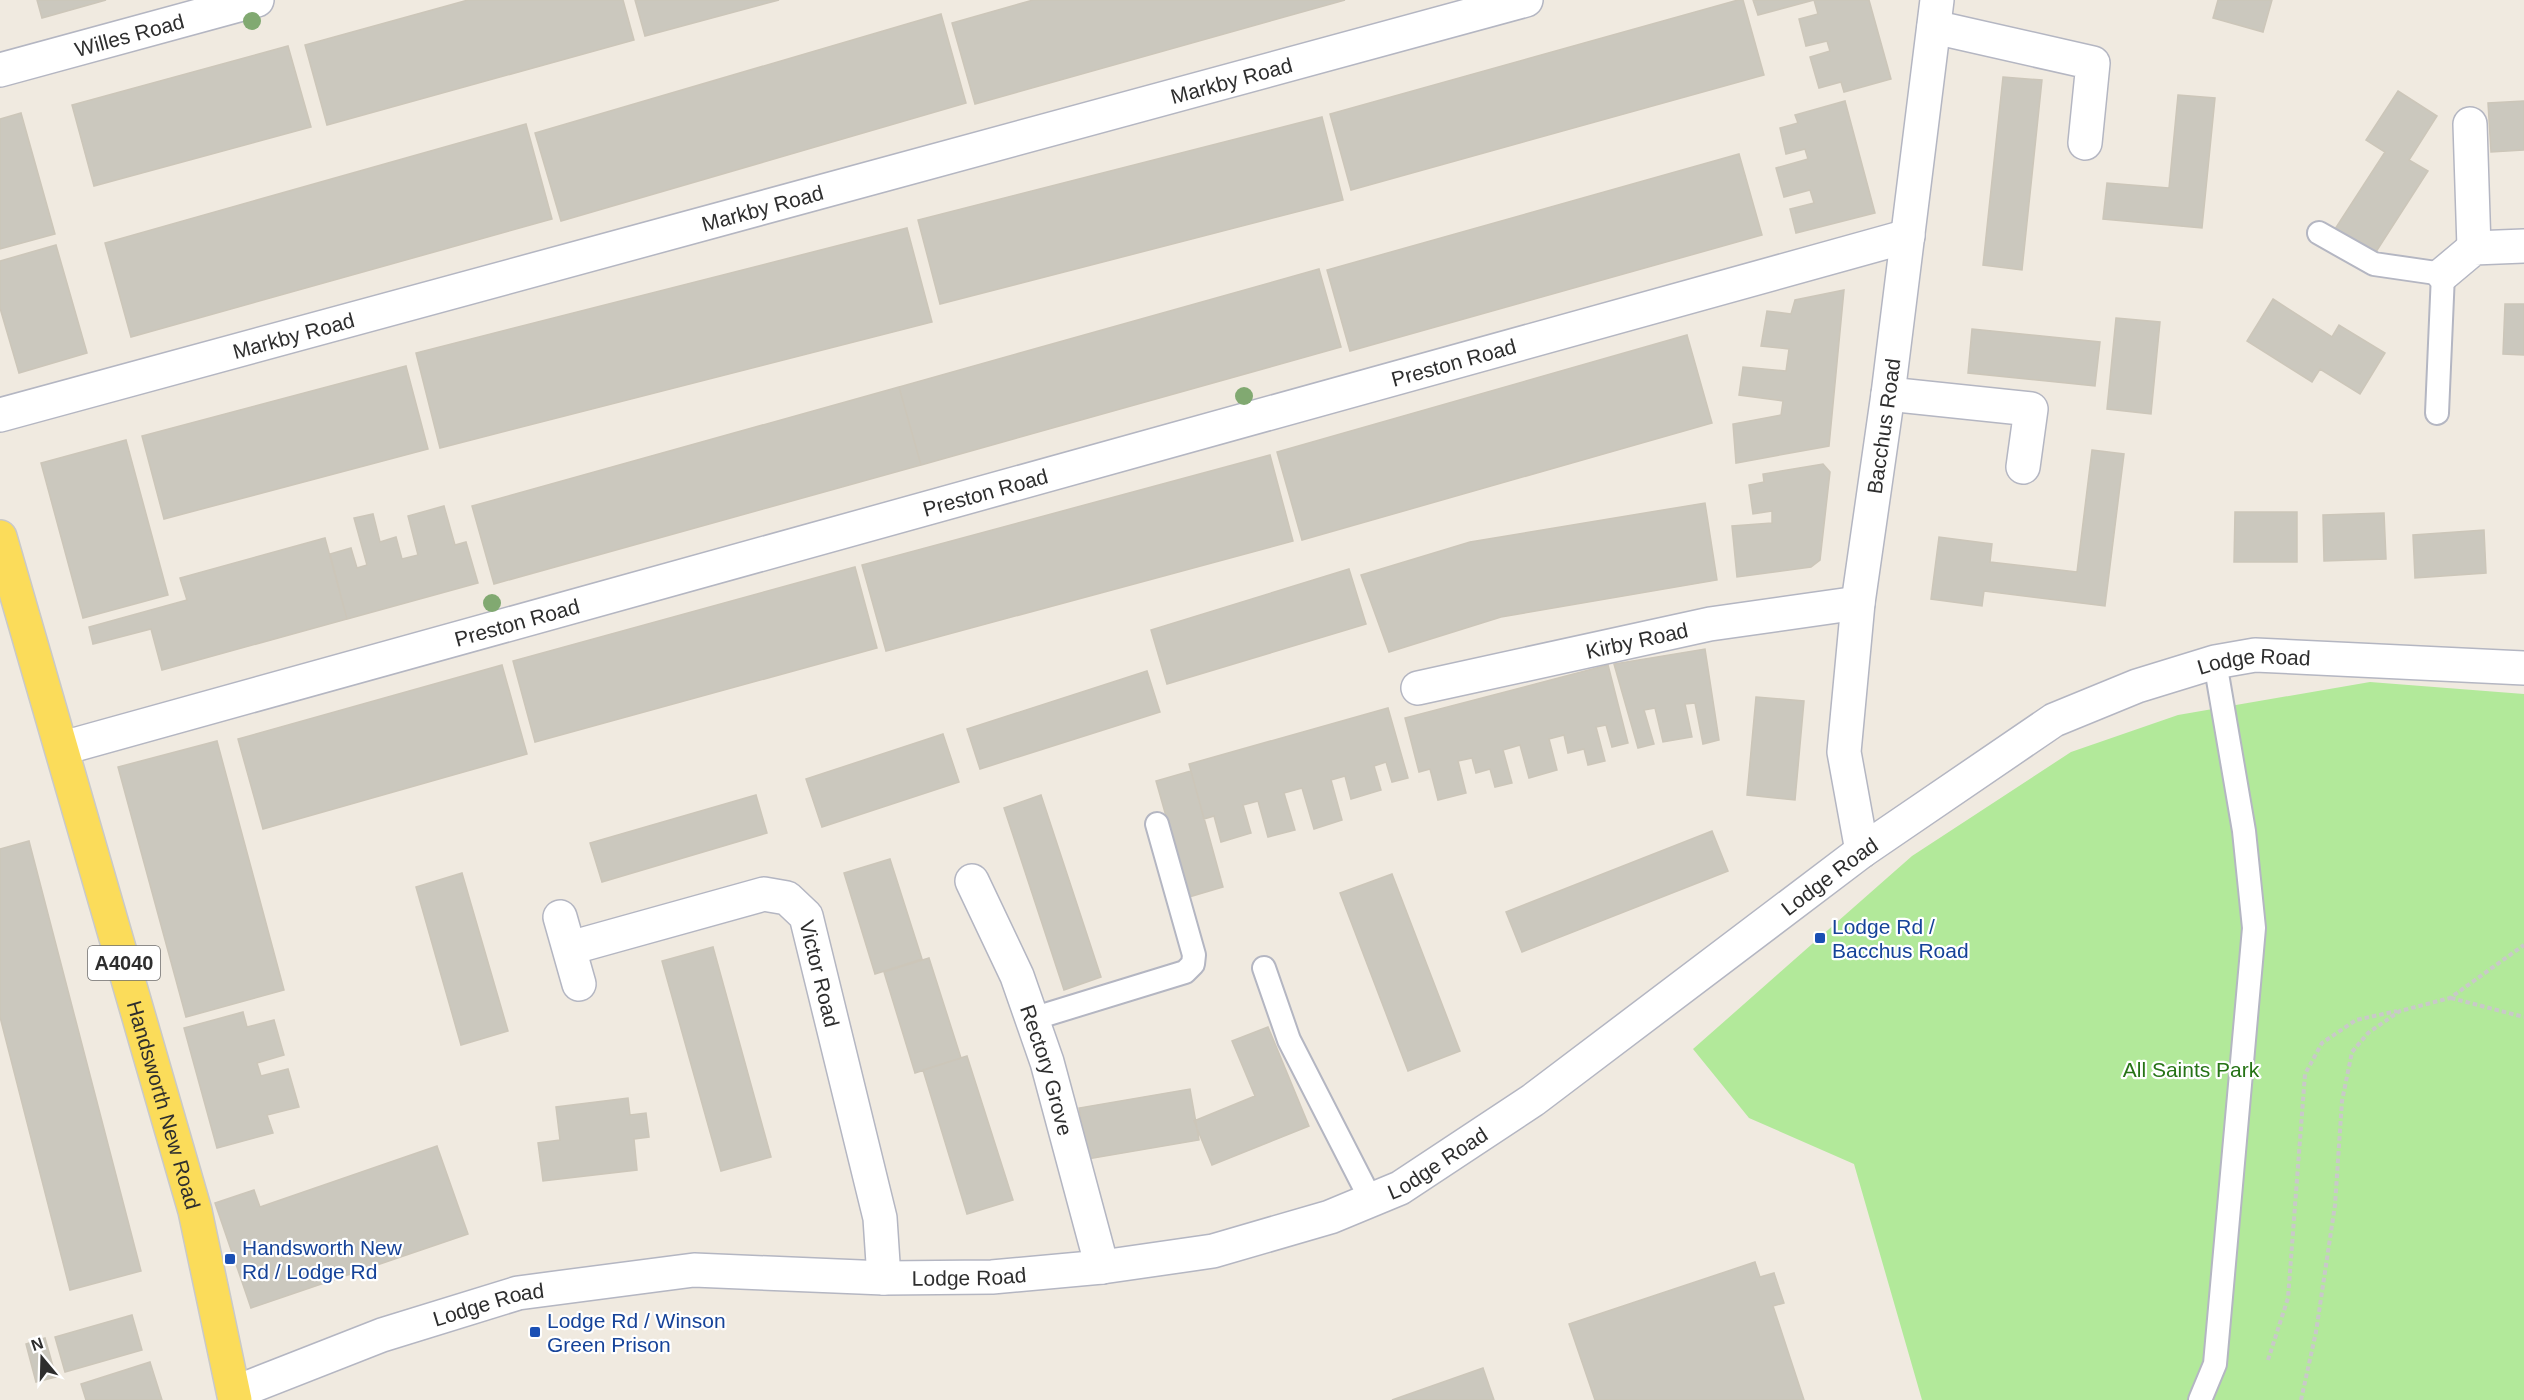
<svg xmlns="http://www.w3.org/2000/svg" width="2524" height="1400" viewBox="0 0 2524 1400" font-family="Arial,sans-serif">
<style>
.green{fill:#b2e99a}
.building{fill:#cbc8be;stroke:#ccc6b9;stroke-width:1.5}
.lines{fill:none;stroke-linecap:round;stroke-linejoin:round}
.lane-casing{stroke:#b4b6c2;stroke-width:26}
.street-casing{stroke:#b4b6c2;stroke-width:36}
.secondary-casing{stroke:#b4b6c2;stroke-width:36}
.primary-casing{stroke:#c9c9c9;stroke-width:36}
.path{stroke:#c9c9c9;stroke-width:4;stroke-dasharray:4.5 3;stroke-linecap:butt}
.lane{stroke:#fff;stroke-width:22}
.street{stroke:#fff;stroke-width:33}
.secondary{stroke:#fff;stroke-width:33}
.primary{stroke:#fbdc5a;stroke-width:33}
.tree{fill:#81a971}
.transit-dot{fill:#1a4fb4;stroke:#fff;stroke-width:2}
.labels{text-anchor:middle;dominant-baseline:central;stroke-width:4.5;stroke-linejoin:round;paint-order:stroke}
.shield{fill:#fff;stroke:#6d6d6d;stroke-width:1.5}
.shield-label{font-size:20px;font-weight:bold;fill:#2e2e2e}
.street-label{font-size:21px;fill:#2e2e2e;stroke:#fff}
.transit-label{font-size:21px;fill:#164399;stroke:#fff;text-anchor:start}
.park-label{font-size:21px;fill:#267316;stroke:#fff}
</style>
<rect width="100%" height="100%" fill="#f0eae0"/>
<path class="green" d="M2370,682L2524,694V1400H1922L1854,1164L1749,1118L1693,1049L1912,856L2071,752L2178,715Z"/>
<path class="building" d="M37,0H106L42,18Z
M468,0H623L634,40L327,125L305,45Z
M635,0H779L645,36Z
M1033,0H1345L975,104L952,23Z
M1738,0H1743L1764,75L1351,190L1330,114Z
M1753,0H1814L1758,15Z
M1814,0H1869L1891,79L1844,92L1841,82L1819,88L1810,57L1830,51L1827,41L1806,46L1799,19L1818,14Z
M2218,0H2272L2263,32L2213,18Z
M941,14L966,103L561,221L535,133Z
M288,46L311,127L94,186L72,105Z
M2003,77L2042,80L2022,270L1983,265Z
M2398,91L2437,116L2409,160L2428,171L2374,255L2335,229L2385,152L2366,140Z
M2178,95L2215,98L2202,228L2103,219L2107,183L2169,188Z
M1845,101L1875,213L1796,233L1790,209L1814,203L1810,190L1784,197L1776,168L1808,159L1805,149L1786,154L1780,128L1798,123L1795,115Z
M2524,101V150L2491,152L2488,103Z
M21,113L55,234L0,249V119Z
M1322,117L1343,200L940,304L918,220Z
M526,124L552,219L131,337L105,243Z
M1739,154L1762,235L1350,351L1327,270Z
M907,228L932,322L440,448L416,353Z
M56,245L87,353L19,373L0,308V261Z
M1319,269L1341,347L921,465L899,387Z
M1844,290L1829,446L1736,463L1733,424L1781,415L1783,401L1739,395L1743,367L1786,371L1789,349L1761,346L1767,311L1791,314L1795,300Z
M2273,299L2332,337L2339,325L2385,353L2360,394L2320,369L2312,382L2247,341Z
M2505,304H2524V355L2503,354Z
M2116,318L2160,322L2151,414L2107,409Z
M1972,329L2100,342L2095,386L1968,373Z
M1687,335L1712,423L1302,540L1277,452Z
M406,366L428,449L164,519L142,436Z
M899,387L921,465L494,584L472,506Z
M126,440L168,595L83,618L41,463Z
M2092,450L2124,454L2105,606L1984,591L1982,606L1931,599L1939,537L1992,544L1990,562L2077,572Z
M1270,455L1293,541L886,651L862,565Z
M1823,464L1830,472L1820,560L1811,567L1737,577L1732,526L1772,523V511L1753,514L1749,485L1764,482L1763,474Z
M1705,503L1717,580L1501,617L1389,652L1361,575L1470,542Z
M444,506L455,545L466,542L478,583L347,619L330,554L351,548L357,568L367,565L354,518L373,514L380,542L396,537L402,559L418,555L408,516Z
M2235,512H2297V562H2234Z
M2384,513L2386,559L2324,561L2323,515Z
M2484,530L2486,573L2415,578L2413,535Z
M325,538L347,619L162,670L151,629L93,644L89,627L187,600L180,578Z
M855,567L877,648L535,742L513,661Z
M1349,569L1366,624L1167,684L1151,630Z
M1705,649L1719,740L1703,744L1695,703L1685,704L1692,737L1663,742L1655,708L1644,710L1654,744L1638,748L1614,664Z
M502,665L527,754L263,829L238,739Z
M1608,665L1628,743L1612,747L1606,725L1596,727L1605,761L1588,765L1584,749L1568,753L1564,735L1549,739L1557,770L1529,778L1520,745L1503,750L1512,783L1495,787L1490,769L1476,773L1472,758L1458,761L1466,793L1438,800L1430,769L1419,772L1405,718Z
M1147,671L1160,712L980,769L967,729Z
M1756,697L1804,701L1795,800L1747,795Z
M1388,708L1408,778L1392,782L1386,762L1374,766L1381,790L1351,799L1345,776L1331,780L1342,820L1314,829L1302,788L1284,793L1295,830L1268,837L1258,801L1243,805L1251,833L1221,842L1214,816L1204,819L1189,764Z
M943,734L959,782L822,827L806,779Z
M217,741L284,990L186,1017L118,767Z
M1191,771L1223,887L1189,897L1156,781Z
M756,795L767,833L602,882L590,843Z
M1041,795L1101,977L1064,990L1004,808Z
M1712,831L1728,871L1522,952L1506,912Z
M29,841L141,1271L70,1290L0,1017V849Z
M890,859L922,959L875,974L844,873Z
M462,873L508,1031L461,1045L416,887Z
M1392,874L1460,1051L1408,1071L1340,893Z
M713,947L771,1157L721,1171L662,961Z
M929,958L961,1058L915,1073L884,972Z
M243,1012L247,1027L274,1020L284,1055L257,1063L261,1076L288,1069L299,1107L267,1115L273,1133L217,1148L184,1028Z
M1268,1027L1309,1126L1212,1165L1194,1121L1255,1096L1232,1041Z
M967,1056L1013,1200L967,1214L923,1070Z
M1190,1089L1199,1140L1088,1159L1079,1108Z
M628,1098L630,1115L646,1113L649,1137L634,1139L637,1170L543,1181L538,1143L560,1140L556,1107Z
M437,1146L468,1234L251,1308L215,1203L254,1190L260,1207Z
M1755,1262L1760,1277L1774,1273L1784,1303L1773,1306L1804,1400H1595L1569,1324Z
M132,1315L142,1350L65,1372L55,1337Z
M45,1338L56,1377L36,1382L26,1344Z
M150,1362L162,1400H86L81,1384Z
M1483,1368L1494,1400H1392Z"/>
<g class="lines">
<g class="lane-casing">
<path id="lane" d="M2319,233L2374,264L2443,274L2437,413
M1264,968L1289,1040L1371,1200
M1032,1019L1185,972L1193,964L1194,955L1157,824
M2200,1400L2215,1364L2254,928L2244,831L2215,662"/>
</g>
<g class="street-casing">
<g id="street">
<path d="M1934,27L2093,63L2085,143"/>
<path id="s1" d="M0,70L257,0"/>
<path d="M2470,124L2474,248"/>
<path d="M2443,274L2474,248L2524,246"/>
<path d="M1888,394L2031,409L2023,467"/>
<path id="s2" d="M0,415L1526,0"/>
<path id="s3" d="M1418,688L1710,624L1858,603"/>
<path id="s4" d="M63,748L1908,236"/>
<path id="s5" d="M972,881L1017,976L1047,1062L1102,1267"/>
<path d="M560,917L579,984"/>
<path id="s6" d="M570,948L764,894L787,898L806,916L880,1218L884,1278"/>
</g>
</g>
<g class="secondary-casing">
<g id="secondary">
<path id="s7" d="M1862,851L1844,752L1858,603L1888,394L1937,0"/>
<path id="s8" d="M234,1393L382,1335L518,1293L694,1270L884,1278L992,1277L1102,1267L1213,1251L1330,1217L1400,1188L1533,1100L1862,851L2054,720L2137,686L2215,662L2255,655L2524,668"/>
</g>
</g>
<g class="primary-casing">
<g id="primary">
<path id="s9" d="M0,537L195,1211L235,1400"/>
</g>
</g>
<path class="path" d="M2451,998L2524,1017
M2268,1360L2288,1298L2305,1074L2322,1043L2356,1020L2397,1011
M2301,1400L2316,1332L2335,1205L2342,1101L2352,1052L2368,1033L2400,1011L2450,998L2524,945"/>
<use href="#lane" class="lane"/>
<use href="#street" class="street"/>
<use href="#secondary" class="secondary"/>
<use href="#primary" class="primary"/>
</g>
<g class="tree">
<circle cx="252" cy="21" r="9"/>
<circle cx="1244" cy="396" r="9"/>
<circle cx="492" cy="603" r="9"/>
</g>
<g class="transit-dot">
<rect x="1814" y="932" width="12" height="12" rx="3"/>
<rect x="224" y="1253" width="12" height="12" rx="3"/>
<rect x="529" y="1326" width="12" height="12" rx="3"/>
</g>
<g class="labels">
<rect class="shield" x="88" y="946" width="72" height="34" rx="4.5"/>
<g class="shield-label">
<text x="124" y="963">A4040</text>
</g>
<g class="street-label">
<text stroke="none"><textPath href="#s1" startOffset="134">Willes Road</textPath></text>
<text stroke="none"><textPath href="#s2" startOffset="1276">Markby Road</textPath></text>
<text stroke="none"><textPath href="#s2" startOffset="790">Markby Road</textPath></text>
<text stroke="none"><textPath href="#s2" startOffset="304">Markby Road</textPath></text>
<text stroke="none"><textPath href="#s4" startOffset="1443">Preston Road</textPath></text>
<text stroke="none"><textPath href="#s7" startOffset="429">Bacchus Road</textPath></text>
<text stroke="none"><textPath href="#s4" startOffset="957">Preston Road</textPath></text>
<text stroke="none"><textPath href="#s4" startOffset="471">Preston Road</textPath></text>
<text stroke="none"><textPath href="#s3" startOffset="224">Kirby Road</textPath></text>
<text stroke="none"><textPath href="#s8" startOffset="2212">Lodge Road</textPath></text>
<text stroke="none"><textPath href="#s8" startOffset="1728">Lodge Road</textPath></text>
<text stroke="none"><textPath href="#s6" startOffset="310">Victor Road</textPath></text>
<text stroke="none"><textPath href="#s5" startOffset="204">Rectory Grove</textPath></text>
<text stroke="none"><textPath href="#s9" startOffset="591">Handsworth New Road</textPath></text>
<text stroke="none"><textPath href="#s8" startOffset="1242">Lodge Road</textPath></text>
<text stroke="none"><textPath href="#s8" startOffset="754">Lodge Road</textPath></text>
<text stroke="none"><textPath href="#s8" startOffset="270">Lodge Road</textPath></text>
</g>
<g class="transit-label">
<text x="1832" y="926">Lodge Rd /<tspan x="1832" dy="24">Bacchus Road</tspan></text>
<text x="242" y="1247">Handsworth New<tspan x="242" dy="24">Rd / Lodge Rd</tspan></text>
<text x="547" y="1320">Lodge Rd / Winson<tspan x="547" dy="24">Green Prison</tspan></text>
</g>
<g class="park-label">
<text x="2191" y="1069">All Saints Park</text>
</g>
</g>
<g transform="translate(42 1358) rotate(341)" stroke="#ffffff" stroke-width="4.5" paint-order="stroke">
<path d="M0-4.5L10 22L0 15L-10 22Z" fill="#2e2e2e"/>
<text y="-9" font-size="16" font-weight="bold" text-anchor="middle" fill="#2e2e2e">N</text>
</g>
</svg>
